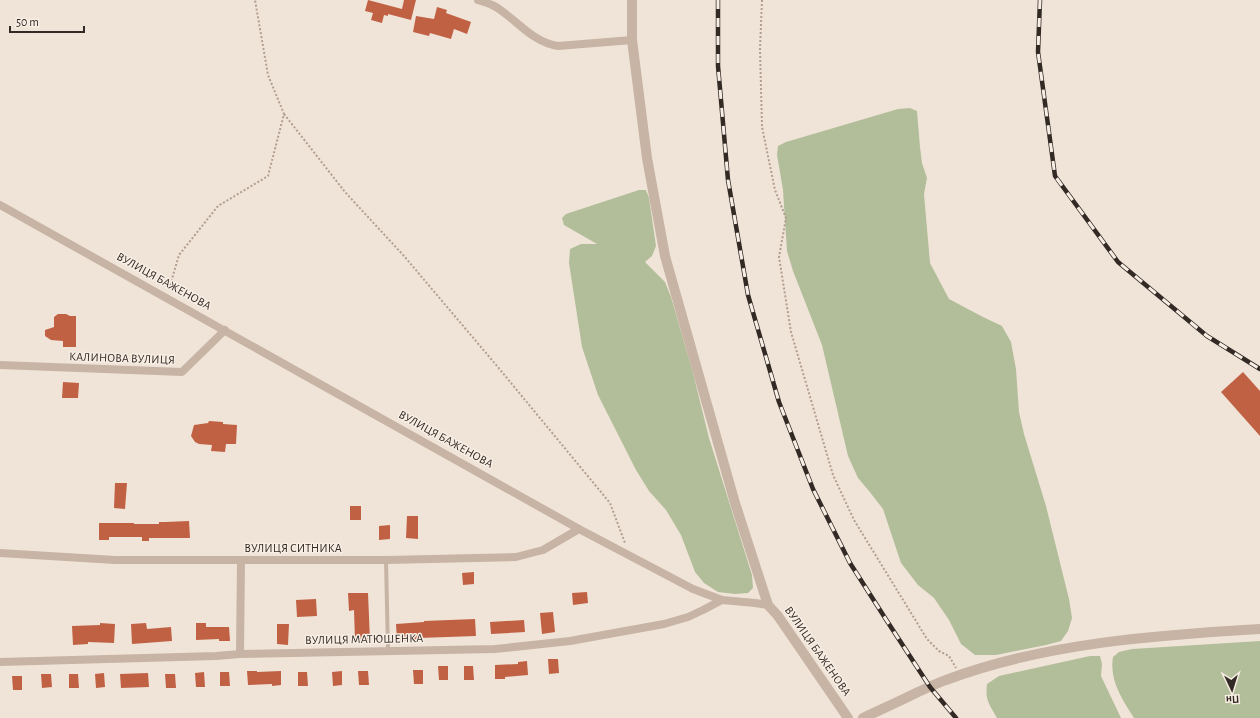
<svg xmlns="http://www.w3.org/2000/svg" width="1260" height="718" viewBox="0 0 1260 718" font-family="'Alegreya Sans',sans-serif">
<style>
.green{fill:#b2be99}
.building{fill:#c16144}
.lines{fill:none;stroke-linecap:round;stroke-linejoin:round}
.path{stroke:#b29e8f;stroke-width:2;stroke-dasharray:2 2;stroke-linecap:butt}
.service{stroke:#c7b4a5;stroke-width:4}
.minor{stroke:#c7b4a5;stroke-width:8}
.tertiary{stroke:#c7b4a5;stroke-width:10}
.rail-casing{stroke:#332a26;stroke-width:4.5}
.rail{stroke:#f8eee4;stroke-width:3;stroke-dasharray:9;stroke-linecap:butt}
.labels{text-anchor:middle;dominant-baseline:central;stroke-width:3;stroke-linejoin:round;paint-order:stroke}
.street-label{font-size:12px;fill:#332a26;stroke:#f8eee4}
</style>
<rect width="100%" height="100%" fill="#f0e4d8"/>
<path class="green" d="M910,108L917,111L920,147L922,163L927,178L924,194L930,263L949,299L983,317L1002,326L1011,342L1016,369L1019,412L1024,434L1046,506L1069,599L1072,618L1068,631L1061,641L1046,645L996,655H975L961,644L949,620L934,598L918,585L901,563L883,509L869,491L858,478L848,456L822,345L793,271L787,251L783,190L777,155L778,146L786,142L898,109Z
M639,190H646L649,198L656,246L652,256L645,262L665,282L671,297L692,369L709,438L752,575L753,588L748,593L735,594L718,592L704,583L695,572L681,535L666,510L649,491L636,470L598,395L582,347L569,263L570,249L581,244H597L564,225L562,218L566,214Z
M1260,641V718H1134C1122,699 1109,680 1113,657L1119,652L1132,649Z
M1090,656H1100L1102,664L1101,676L1121,718H997C989,704 985,700 987,684L999,676Z"/>
<path class="building" d="M368,0L402,9L404,0H416L411,20L388,14V16L384,15L382,23L371,20L373,13L365,11Z
M437,7L447,10L446,13L471,22L467,34L454,29L451,39L430,33L429,36L413,32L416,16L434,19Z
M58,314H66L70,316H76V347H63V341L51,340L45,336V330L54,327V317Z
M1243,372L1260,391V436L1221,392Z
M63,382L79,383L78,398H62Z
M209,421L223,422V424L237,425L236,444H226L225,452L211,451L212,445L199,444L195,442L191,436L194,425L208,423Z
M115,483H127L125,509L114,508Z
M350,506H361V520H350Z
M407,516H418V539L406,538Z
M189,521L190,538H149V541H142V537H109V540H99V523H134V524H159V522H165Z
M390,525V539L379,540V526Z
M474,572V584L463,585L462,573Z
M587,592L588,603L573,605L572,593Z
M348,593H368L370,640L355,641L354,610L349,611Z
M316,599L317,616L297,617L296,600Z
M553,612L555,632L542,634L540,613Z
M475,619L476,636L419,638V640L397,641L396,624L424,622V621Z
M524,620L525,632L491,634L490,622Z
M100,623L115,624L114,643L88,642V644L73,645L72,626L100,625Z
M146,623L147,629L171,627L172,641L132,644L131,624Z
M196,623H206V627H229L230,641H219V639L196,640Z
M277,624H289L288,645L277,644Z
M548,659H558L559,673L549,674Z
M527,661L528,675L505,677V679H495V665L518,664V662Z
M438,666H448V680H439Z
M464,666H473L474,680H464Z
M413,670H423V684H414Z
M247,671H257V672L281,671V685L272,686V684L248,685Z
M342,671V685L333,686L332,672Z
M358,671H368L369,685H359Z
M204,672L205,687H196L195,673Z
M220,672H229L230,686H220Z
M298,672H307L308,686H298Z
M104,673L105,687L96,688L95,674Z
M148,673L149,687L121,688L120,674Z
M41,674H51L52,687L42,688Z
M69,674H78L79,688H69Z
M165,674H175L176,688H166Z
M12,676H22V690H13Z"/>
<g class="lines">
<path class="path" d="M762,0L760,49L762,127L775,190L786,218L779,257L791,332L833,475L854,520L927,639L939,651L949,656L956,668
M284,114L345,192L404,256L497,366L610,503L625,543
M169,289L179,255L218,206L268,176L284,114L268,75L255,0"/>
<path class="service" d="M386,560L388,651"/>
<path class="minor" d="M478,0C484,2 491,4 496,7C517,20 532,42 558,46L632,40
M0,205L579,529L693,589L722,600L755,603L768,605
M0,365L182,372L225,330
M0,553L115,560H386L516,557L543,550L579,529
M240,654L241,560
M0,662L216,656L240,654L495,649L570,641L664,624L688,617L703,610L722,600"/>
<path class="tertiary" d="M632,0V40L647,158L665,256L735,503L768,605L778,616L848,718
M863,718C882,709 900,701 918,692C927,688 937,683 946,680C1044,643 1157,635 1260,629"/>
<g class="rail-casing">
<path id="rail" d="M718,0V66L728,180L748,295L779,402L813,489L850,563L887,621L930,687L956,718
M1040,0L1038,52L1055,176L1118,262L1207,336L1260,369"/>
</g>
<use href="#rail" class="rail"/>
</g>
<g class="labels">
<g class="street-label">
<text transform="translate(164 281) rotate(29)">ВУЛИЦЯ БАЖЕНОВА</text>
<text transform="translate(122 358) rotate(2)">КАЛИНОВА ВУЛИЦЯ</text>
<text transform="translate(446 439) rotate(29)">ВУЛИЦЯ БАЖЕНОВА</text>
<text x="293" y="548">ВУЛИЦЯ СИТНИКА</text>
<text transform="translate(364 639) rotate(-1)">ВУЛИЦЯ МАТЮШЕНКА</text>
<text transform="translate(818 651) rotate(55)">ВУЛИЦЯ БАЖЕНОВА</text>
</g>
</g>
<g transform="translate(1232 690) rotate(176)" stroke="#f8eee4" stroke-width="3" paint-order="stroke">
<path d="M0-3L7 15L0 10L-7 15Z" fill="#332a26"/>
<text y="-6" font-size="11" font-weight="bold" text-anchor="middle" fill="#332a26">Пн</text>
</g>
<path d="M10 26v6h74v-6" fill="none" stroke="#332a26" stroke-width="2"/>
<text x="16" y="26" font-size="12" fill="#332a26" stroke="#f8eee4" stroke-width="3" paint-order="stroke">50 m</text>
</svg>
